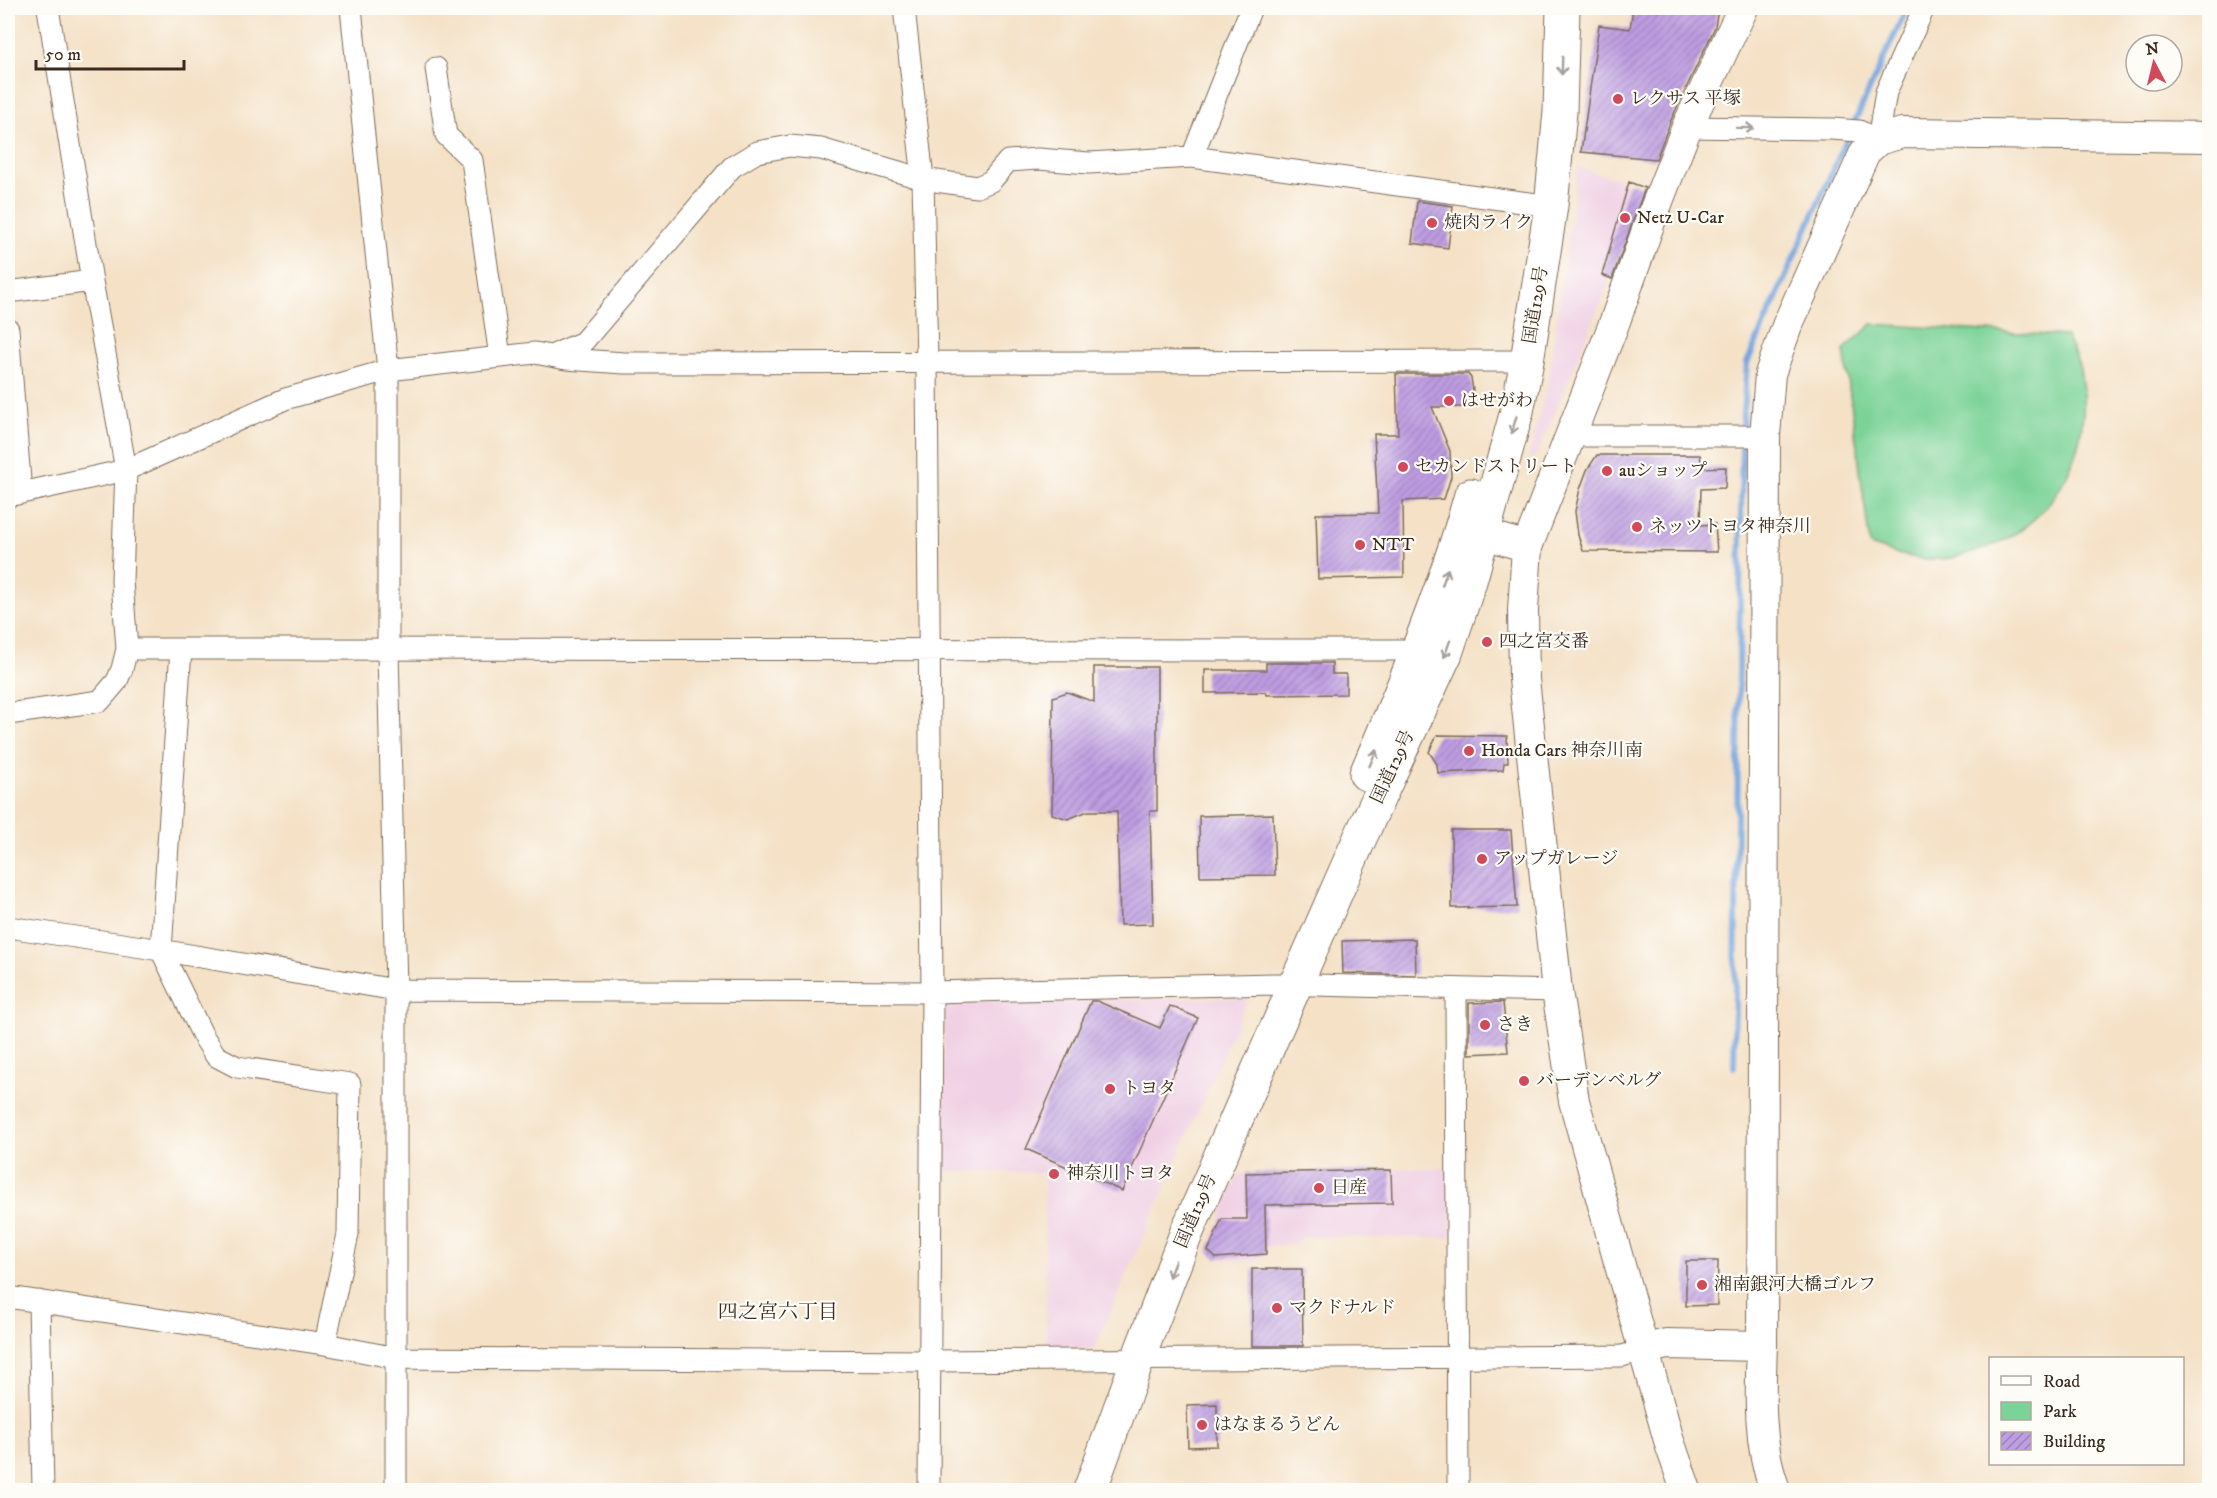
<svg xmlns="http://www.w3.org/2000/svg" width="2217" height="1498" viewBox="0 0 2217 1498" font-family="'IM FELL DW Pica','Noto Serif JP',serif">
<style>
.built{fill:#f0d0e4}
.green{fill:#7cd398;stroke:#5c7e5b;stroke-width:1.5}
.lines{fill:none;stroke-linecap:round;stroke-linejoin:round}
.stream{stroke:#72a3dd;stroke-width:6}
.building{fill:url(#building-hatch)}
.street-casing{stroke:#7c6a59;stroke-width:23}
.secondary-casing{stroke:#7c6a59;stroke-width:32}
.highway-casing{stroke:#7c6a59;stroke-width:35}
.street{stroke:#fff;stroke-width:21}
.secondary{stroke:#fff;stroke-width:30}
.highway{stroke:#fff;stroke-width:33}
.oneway{stroke:#a79f9a}
.poi-dot{fill:#d1495b;stroke:#fdfcf7;stroke-width:2}
.labels{text-anchor:middle;dominant-baseline:central;stroke-width:4.5;stroke-linejoin:round;paint-order:stroke}
.poi-label{font-size:18px;fill:#3b2a1e;stroke:#fdfcf7;text-anchor:start}
.street-label{font-size:18px;fill:#3b2a1e;stroke:#fdfcf7}
.neighbourhood-label{font-size:20px;fill:#3b2a1e;stroke:#fdfcf7}
</style>
<defs>
<pattern id="building-hatch" width="6" height="6" patternUnits="userSpaceOnUse" patternTransform="scale(1.5)"><rect width="6" height="6" fill="#be9de2"/><path d="M-1 1l2-2M0 6l6-6M5 7l2-2" fill="none" stroke="#9c80b7"/></pattern>
</defs>
<rect width="100%" height="100%" fill="#fdfcf7"/>
<filter id="ink" filterUnits="userSpaceOnUse"><feTurbulence type="fractalNoise" baseFrequency=".0167" numOctaves="2"/><feDisplacementMap in="SourceGraphic" scale="12" xChannelSelector="R" yChannelSelector="G"/><feConvolveMatrix kernelMatrix="1 2 1 2 8 2 1 2 1" color-interpolation-filters="sRGB"/></filter>
<filter id="wash" filterUnits="userSpaceOnUse"><feTurbulence type="fractalNoise" baseFrequency=".008" numOctaves="4" result="noise"/><feDisplacementMap in="SourceGraphic" scale="24" xChannelSelector="R" yChannelSelector="G"/><feGaussianBlur stdDeviation="1.35" result="paint"/><feColorMatrix in="noise" values="0 0 0 0 0 0 0 0 0 0 0 0 0 0 0 0 0 1.4 0 .05"/><feComposite in="paint" operator="in"/></filter>
<g filter="url(#wash)">
<rect width="100%" height="100%" fill="#f4e1c6"/>
<path class="built" d="M1578,167L1648,189L1538,453L1531,459L1529,455L1549,376Z
M1248,998L1094,1349L1046,1347L1044,1173L943,1171L944,1002Z
M1451,1168V1238L1301,1237L1297,1244L1266,1246V1255L1251,1261L1216,1258L1208,1251L1238,1174Z"/>
<path class="green" d="M1872,324L2066,336C2070,347 2078,358 2080,370C2095,445 2059,521 1986,548C1971,553 1957,558 1941,559C1917,561 1893,553 1870,545L1844,350Z"/>
<g class="lines">
<path class="stream" d="M1742,427L1747,363L1855,121L1907,8
M1734,1067L1742,442"/>
</g>
<g id="blocks">
<path class="building" d="M1633,8H1718L1715,27L1671,120L1656,159L1581,152L1599,25L1630,29Z
M1629,182L1645,188L1612,279L1602,275Z
M1417,201L1453,206L1448,248L1412,243Z
M1396,374H1468L1471,378L1473,390L1464,407H1432L1450,451L1451,477L1444,499L1403,501L1404,577L1318,579L1316,514L1378,513L1374,434H1398Z
M1597,455H1700L1702,468L1726,467L1725,488L1701,489L1700,525L1715,524L1717,552L1583,551L1578,535L1575,511L1580,489L1587,470Z
M1266,663H1332V674H1346V694L1267,695L1266,692L1205,693V670H1266Z
M1094,667H1157V811H1150L1153,924L1120,925L1117,811H1088L1068,819L1052,814L1053,697L1067,692L1094,702Z
M1437,735L1507,736L1508,763H1504L1503,770L1438,773L1437,764L1429,752Z
M1273,814L1275,875L1200,876L1199,816Z
M1451,830H1511L1517,907L1452,908Z
M1415,939L1416,975L1343,973L1342,941Z
M1091,1001H1097L1160,1028L1170,1006L1198,1018L1122,1191L1026,1149Z
M1503,1002L1508,1052L1469,1054V1003Z
M1391,1170L1392,1203L1265,1205L1266,1254L1216,1258L1208,1251L1222,1219H1247L1246,1173Z
M1686,1261H1718L1717,1305L1686,1306Z
M1252,1269H1302L1303,1346H1252Z
M1217,1404V1446L1188,1447L1187,1405Z"/>
</g>
</g>
<g filter="url(#ink)">
<use href="#blocks" fill-opacity="0" stroke="#7c6a59" stroke-width="1.5"/>
<g class="lines">
<g class="street-casing">
<path id="street" d="M351,8L388,370V651L396,990V1490
M904,8L923,179L927,362L932,992L929,1490
M436,68L446,135L472,160L500,357
M1687,127L1832,129L1859,131L1878,140L1886,92L1924,8
M1192,157L1551,206
M8,292L92,281
M8,329L21,493
M551,356L583,342L732,167L757,152L790,146L821,149L923,179L977,187L991,181L1008,161L1038,159L1089,163L1192,157L1251,8
M1572,436H1765
M8,496L126,470L285,399L388,370L535,353L566,359L624,363L1527,361
M127,649L1419,650
M181,649L161,950L203,1036L216,1056L237,1067L350,1084L348,1234L325,1344
M8,714L100,701L117,681L122,669L127,649L122,581L126,470L92,281L48,8
M8,927L142,947L396,990L932,992L1274,984L1557,991
M1456,989L1458,1490
M8,1297L325,1344L396,1358L931,1361L1622,1356L1643,1350
M39,1301L43,1490"/>
</g>
<g class="secondary-casing">
<path id="secondary" d="M1462,527L1527,547
M1643,1350L1666,1344L1762,1346
M1686,1490L1670,1444L1574,1101L1557,991L1524,679L1523,610L1527,547L1615,321L1651,219L1687,127L1743,8
M1775,1490C1758,1444 1760,1394 1762,1346L1765,436L1770,374L1787,326L1865,152L1878,140L1902,133L2210,137"/>
</g>
<g class="highway-casing">
<path id="highway" d="M1366,774C1405,683 1444,591 1471,495
M1090,1490L1138,1359L1186,1234L1360,838L1446,653L1470,581L1517,411L1527,361L1551,206L1560,112L1563,8"/>
</g>
<use href="#street" class="street"/>
<use href="#secondary" class="secondary"/>
<use href="#highway" class="highway"/>
</g>
<defs><path id="oneway-shaft" d="M-6 0H5M1.5-3L5.5 0L1.5 3" fill="none" stroke-width="1.6" stroke-linecap="round" stroke-linejoin="round" transform="scale(1.5)"/></defs>
<g class="oneway">
<use href="#oneway-shaft" transform="translate(1562 66) rotate(92)"/>
<use href="#oneway-shaft" transform="translate(1745 128) rotate(1)"/>
<use href="#oneway-shaft" transform="translate(1514 425) rotate(106)"/>
<use href="#oneway-shaft" transform="translate(1445 577) rotate(-71)"/>
<use href="#oneway-shaft" transform="translate(1447 649) rotate(110)"/>
<use href="#oneway-shaft" transform="translate(1373 758) rotate(-67)"/>
<use href="#oneway-shaft" transform="translate(1172 1269) rotate(111)"/>
</g>
</g>
<g class="poi-dot">
<circle cx="1618" cy="99" r="6"/>
<circle cx="1625" cy="218" r="6"/>
<circle cx="1432" cy="223" r="6"/>
<circle cx="1449" cy="401" r="6"/>
<circle cx="1403" cy="467" r="6"/>
<circle cx="1607" cy="471" r="6"/>
<circle cx="1637" cy="527" r="6"/>
<circle cx="1360" cy="545" r="6"/>
<circle cx="1487" cy="642" r="6"/>
<circle cx="1469" cy="751" r="6"/>
<circle cx="1482" cy="859" r="6"/>
<circle cx="1485" cy="1025" r="6"/>
<circle cx="1524" cy="1081" r="6"/>
<circle cx="1110" cy="1089" r="6"/>
<circle cx="1054" cy="1174" r="6"/>
<circle cx="1319" cy="1188" r="6"/>
<circle cx="1702" cy="1285" r="6"/>
<circle cx="1277" cy="1308" r="6"/>
<circle cx="1202" cy="1425" r="6"/>
</g>
<g class="labels">
<g class="poi-label">
<text x="1630" y="99">レクサス 平塚</text>
<text x="1637" y="218">Netz U-Car</text>
<text x="1444" y="223">焼肉ライク</text>
<text x="1461" y="401">はせがわ</text>
<text x="1415" y="467">セカンドストリート</text>
<text x="1619" y="471">auショップ</text>
<text x="1649" y="527">ネッツトヨタ神奈川</text>
<text x="1372" y="545">NTT</text>
<text x="1499" y="642">四之宮交番</text>
<text x="1481" y="751">Honda Cars 神奈川南</text>
<text x="1494" y="859">アップガレージ</text>
<text x="1497" y="1025">さき</text>
<text x="1536" y="1081">バーデンベルグ</text>
<text x="1122" y="1089">トヨタ</text>
<text x="1066" y="1174">神奈川トヨタ</text>
<text x="1331" y="1188">日産</text>
<text x="1714" y="1285">湘南銀河大橋ゴルフ</text>
<text x="1289" y="1308">マクドナルド</text>
<text x="1214" y="1425">はなまるうどん</text>
</g>
<g class="street-label">
<text transform="translate(1536 305) rotate(-81)">国道129号</text>
<text transform="translate(1393 767) rotate(-65)">国道129号</text>
<text transform="translate(1196 1211) rotate(-67)">国道129号</text>
</g>
<g class="neighbourhood-label">
<text x="778" y="1312">四之宮六丁目</text>
</g>
</g>
<rect width="2217" height="1498" fill="none" stroke="#fdfcf7" stroke-width="30"/>
<rect x="1989" y="1357" width="195" height="108" fill="#fdfcf7" stroke="#afa8a0" stroke-width="1.5"/>
<rect x="2001" y="1376" width="30" height="9" fill="#ffffff" stroke="#afa8a0" stroke-width="1.5"/>
<text x="2043" y="1387" font-size="18" fill="#3b2a1e">Road</text>
<rect x="2001" y="1402" width="30" height="18" fill="#7cd398" stroke="#afa8a0" stroke-width="1.5"/>
<text x="2043" y="1417" font-size="18" fill="#3b2a1e">Park</text>
<rect x="2001" y="1432" width="30" height="18" fill="url(#building-hatch)" stroke="#afa8a0" stroke-width="1.5"/>
<text x="2043" y="1447" font-size="18" fill="#3b2a1e">Building</text>
<g transform="translate(2154 63) rotate(353)"><circle r="28" fill="#fdfcf7" stroke="#afa8a0" stroke-width="1.5"/>
<path d="M0-4.5L10 22L0 15L-10 22Z" fill="#d1495b"/>
<text y="-9" font-size="16" font-weight="bold" text-anchor="middle" fill="#3b2a1e">N</text>
</g>
<path d="M36 60v9h148v-9" fill="none" stroke="#3b2a1e" stroke-width="3"/>
<text x="45" y="60" font-size="18" fill="#3b2a1e" stroke="#fdfcf7" stroke-width="4.5" paint-order="stroke">50 m</text>
</svg>
